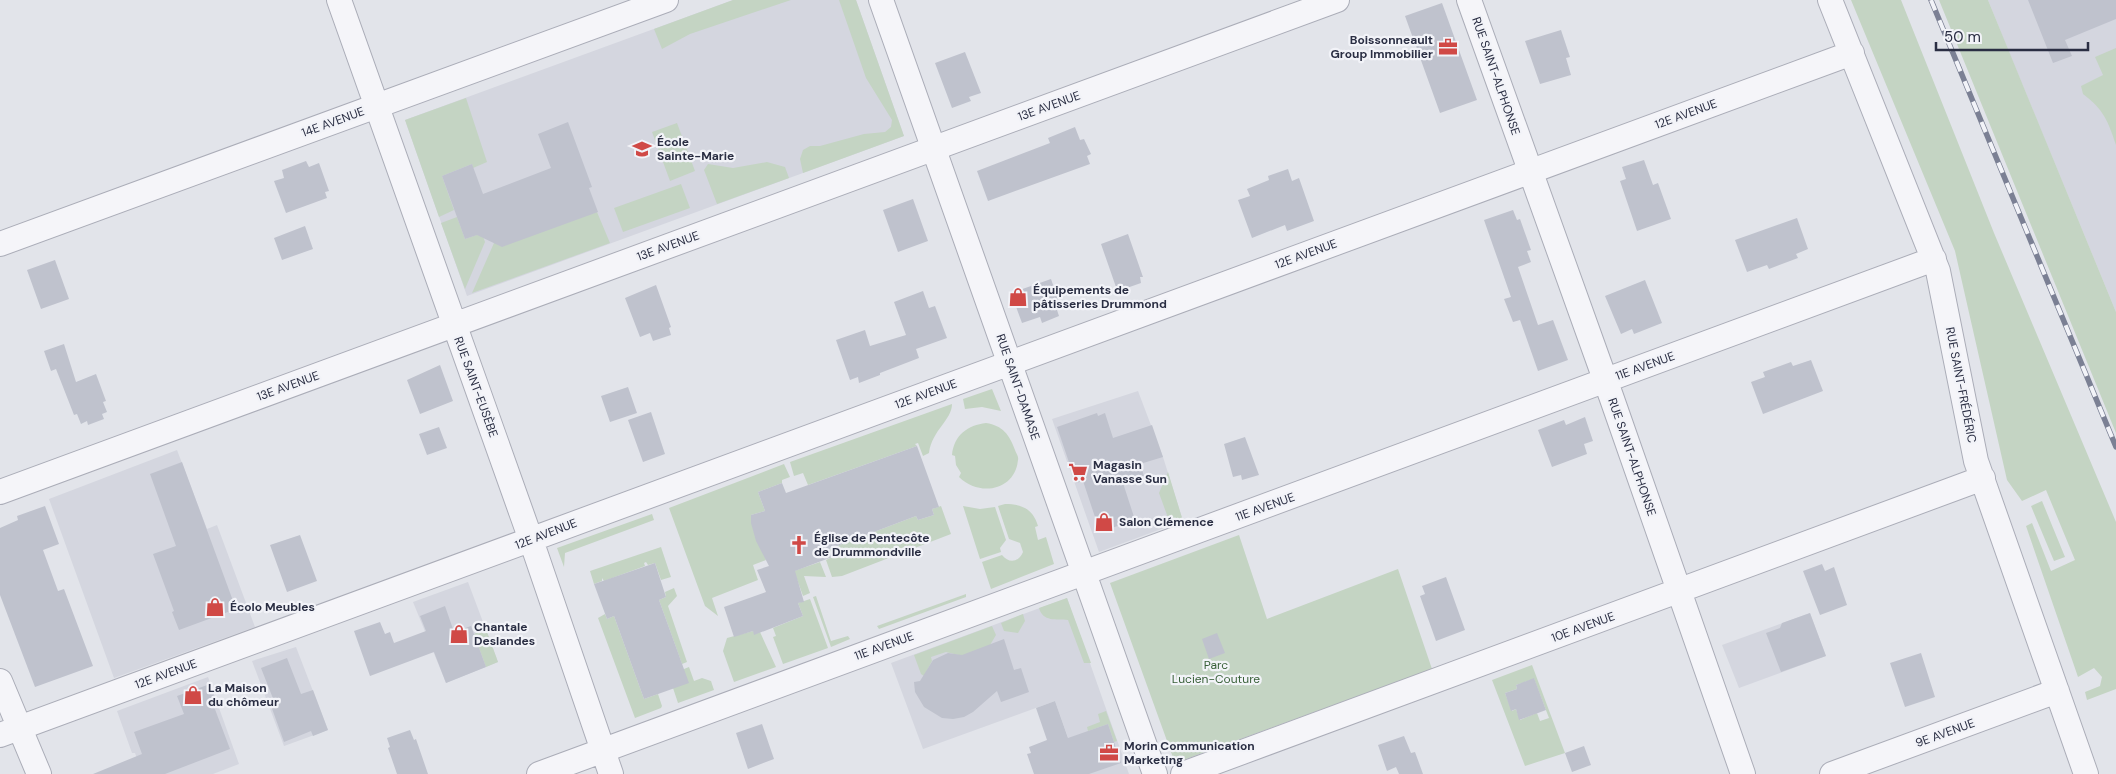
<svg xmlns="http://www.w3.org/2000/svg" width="2116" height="774" viewBox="0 0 2116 774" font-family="'DM Sans',sans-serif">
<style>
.built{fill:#d4d6df}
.green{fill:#c4d4c3;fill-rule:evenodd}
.building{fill:#bfc2cd}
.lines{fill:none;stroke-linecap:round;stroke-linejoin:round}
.minor-casing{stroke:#abadb8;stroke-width:26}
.minor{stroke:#f5f5f9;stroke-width:24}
.rail-casing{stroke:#7b8094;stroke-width:5.5}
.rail{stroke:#f2f3f8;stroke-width:4;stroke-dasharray:11;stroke-linecap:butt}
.labels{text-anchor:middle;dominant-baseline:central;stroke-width:4.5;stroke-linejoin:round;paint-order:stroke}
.poi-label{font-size:12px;font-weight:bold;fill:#2a2e43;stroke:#f2f3f8;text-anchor:start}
.street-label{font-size:12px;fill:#2a2e43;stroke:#f2f3f8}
.park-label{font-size:12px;fill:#375f37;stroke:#f2f3f8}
</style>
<rect width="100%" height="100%" fill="#e2e4ea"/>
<path class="built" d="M733,0H856L904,136L467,296L405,120Z
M1988,0H2116V312L2011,57Z
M1138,391L1163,457L1183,521L1099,552L1052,419Z
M177,450L207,529L217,525L255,627L114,678L49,499Z
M468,582L498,662L446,683L413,602Z
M1067,598L1129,774H1081L1055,701L923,749L891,663Z
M1810,613L1826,656L1739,688L1722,645Z
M296,647L328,730L284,746L252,661Z
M208,677L239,764L213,774H143L135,753H132L117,711Z"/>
<path class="green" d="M733,0H791L690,34L662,49L654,29Z
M839,0H856L904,136L803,173L800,159L803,150L810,146H820L864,134L885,132L891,127L892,120L866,78Z
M1851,0H1901L1994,233L2116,522V689L2087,700L2085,692L2100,686L2102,677L2094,668L2078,677L2026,526L2032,523L2051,571L2075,560L2046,490L2022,501L2007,480L1955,251Z
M1939,0H1988L2116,312V433Z
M2116,48V145C2108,121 2104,110 2083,94L2081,86L2103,75L2095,57Z
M466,98L487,162L473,168L472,164L442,176L454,210L439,217L405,120Z
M677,123L695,171L670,181L652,132Z
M767,162L785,167L789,178L717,204L704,170L708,164L733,168Z
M681,184L690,208L623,232L614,208Z
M597,212L610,243L472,293L494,243Z
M457,217L465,239L482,233L485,242L465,289L441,223Z
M992,389L1001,411L982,407L965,409L963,399Z
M952,404C952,420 932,430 929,453L923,456L918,443L915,444L917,446L808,485L803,473L794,476L790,462Z
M986,423C1003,426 1009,434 1015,450C1016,453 1019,457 1018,460C1015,491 979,497 959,477L961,473L956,465L955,456L952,455C954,435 968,425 986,423Z
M784,464L790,477L782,480V483L758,492L765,511L751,515L766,560L753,565L758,580L712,598L718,616L705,606L669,508Z
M1168,472L1183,521L1171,526L1159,493Z
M2042,501L2065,557L2054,561L2031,506Z
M1005,504C1022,504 1033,509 1038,526L1035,527L1038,540L1046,537L1054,564L991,589L982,562L1002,555C1009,564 1019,562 1023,552L1020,543L1009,539L998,506Z
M941,506L951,534L842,576L832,577L826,560L832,557L829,549L916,516L918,520L934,515L932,509Z
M963,506L980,509L995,507L1006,540L1000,548L1001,552L980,559Z
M652,514L654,520L565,553L564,567L557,548Z
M1239,535L1267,619L1398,569L1432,669L1175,763L1110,583Z
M661,547L671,577L661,580L655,563L648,565L646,562L644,563L645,566L604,581L602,578V581L594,584L590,571Z
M820,562L826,577L804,576L810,593L803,596L794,571Z
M674,588L677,596L668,606L687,662L682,664L659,600L666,597L665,592Z
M966,594V597L879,629L877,626Z
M816,596L831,641L848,636L850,639L831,647L813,597Z
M1067,598L1091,663H1084L1068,620C1056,619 1043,622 1039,608Z
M810,599L828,648L783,664L773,637L776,636L773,628L803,616L798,603Z
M605,614L607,619L614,616L644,699L658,694L662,706L661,708L635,718L598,618Z
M1023,614L1025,621L1018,633L1004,631L1001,623Z
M992,626L996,635L990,645L966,657L946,652L931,657L932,661L924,676L921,674L914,655Z
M486,629L498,662L486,667L474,634Z
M753,631L755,634L760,632L776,667L734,682L723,651L727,638Z
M1532,665L1565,753L1525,766L1492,680ZM1534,679L1549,718L1540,721L1537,713L1520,720L1516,709L1512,711L1505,693L1517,689L1516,685Z
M689,667L694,681L702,678L711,681L714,690L678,703L673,688L684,669Z
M1106,711L1117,741L1114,742L1108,724L1088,731L1087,727L1100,722L1098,714Z"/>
<path class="building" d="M2028,0H2116V19L2065,40L2072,56L2053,63Z
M1442,3L1477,100L1440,113L1405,16Z
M1561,30L1570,57L1566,58L1571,75L1540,84L1525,41Z
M965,52L981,93L969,97L971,101L952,108L935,63Z
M568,122L592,187L589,188L598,212L502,247L477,235L465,239L442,176L472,164L483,194L551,168L538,134Z
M1075,127L1080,140L1084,139L1091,154L1087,156L1090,164L988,201L977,171L1050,143L1048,138Z
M1644,160L1653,185L1658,183L1671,219L1637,231L1620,181L1626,179L1622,167Z
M306,161L309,167L319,163L329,191L325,192L327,198L286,213L274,181L284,178L282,170Z
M1288,169L1292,181L1299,178L1314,221L1287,231L1285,225L1252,238L1238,200L1250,196L1247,189L1269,180L1268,176Z
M913,199L928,241L898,252L883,210Z
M1513,210L1517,220L1520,219L1531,250L1527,251L1531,262L1518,267L1538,325L1553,320L1568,360L1538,371L1520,320L1513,322L1504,299L1511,297L1484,220Z
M1797,218L1808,249L1796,254L1798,258L1769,269L1767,265L1747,272L1735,240Z
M305,226L313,249L282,260L274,238Z
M1128,234L1143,277H1140L1141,283L1121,290L1119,286L1116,287L1101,244Z
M55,260L69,299L41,309L27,270Z
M1051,279L1061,308L1057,310L1059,316L1042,323L1040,317L1022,323L1011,293Z
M1645,280L1662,323L1634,334L1632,329L1621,334L1605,296Z
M656,285L671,327L669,328L671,335L653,341L650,333L640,337L625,298Z
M923,291L929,308L935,306L947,338L916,349L919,358L880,373V375L859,383L858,377L850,380L836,340L865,330L870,346L906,335L894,302Z
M64,344L76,382L96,374L106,401L103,402L107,412L102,414L104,419L88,425L87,421L81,424L77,414L74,415L56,369L51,371L44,351Z
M1811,360L1823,391L1763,414L1751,382L1765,377L1763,372L1791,362L1793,366Z
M440,365L453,401L420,414L407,380Z
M628,387L637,413L610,422L601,396Z
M651,412L665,454L643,462L628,420Z
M1097,413L1098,416L1105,413L1113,438L1152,425L1163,457L1140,464L1144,476L1123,483L1135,520L1100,532L1083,481L1076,483L1057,427Z
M1585,417L1593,441L1584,444L1587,454L1552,467L1538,430L1564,420L1566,425Z
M439,427L447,448L427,455L419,434Z
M1245,437L1259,475L1242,480L1241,475L1233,477L1224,444Z
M917,446L939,507L932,509L934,515L918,520L916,516L829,549L832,557L795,571L804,602L798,603L803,616L754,635L753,631L734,637L724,607L766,592L757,570L769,566L756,541L751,523V515L765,511L758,492L782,483L786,493Z
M182,462L236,609L179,630L172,612L174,611L153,554L176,546L150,474Z
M45,506L59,544L43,550L58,591L64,589L93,666L35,687L0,595V528L18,520L17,516Z
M300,535L317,581L287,592L270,545Z
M655,563L666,597L659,600L689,683L644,699L614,616L607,619L594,584Z
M1822,564L1825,571L1834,567L1847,605L1820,615L1803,571Z
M1446,577L1465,630L1436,641L1420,596L1425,594L1422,586Z
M445,606L454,632L471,626L486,667L446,683L434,652L370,676L354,631L380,622L385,634L390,632L394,643L426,631L420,616Z
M1810,613L1826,656L1781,672L1766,633L1780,628L1782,623Z
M1217,633L1225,653L1209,659L1202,639Z
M1004,639L1014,670L1021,668L1029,692L1001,702L997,691L973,712L964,717L953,719L942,718L924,707L915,692L914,682L920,681L933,660L948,653L962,655Z
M1921,653L1935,697L1905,707L1890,663Z
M287,658L301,694L313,690L328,730L313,736L311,731L284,742L270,703L274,701L261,668Z
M1534,678L1546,710L1519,720L1516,709L1511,711L1505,693L1517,689L1516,685Z
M210,684L217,703L213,704L230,749L165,774H93L142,754L134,732L184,714L177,696Z
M1055,701L1068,738L1108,724L1121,763L1089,774H1034L1027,754L1031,753L1029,747L1047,740L1036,708Z
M762,724L774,759L748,769L736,733Z
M410,730L414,740L416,739L428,774H397L388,748L390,747L387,738Z
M1404,736L1411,753L1415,752L1423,774H1399L1396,767L1387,771L1378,745Z
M1584,746L1591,765L1572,772L1565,753Z"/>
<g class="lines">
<g class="minor-casing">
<path id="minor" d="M339,0L531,540L611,774
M881,0L1155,774
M1469,0L1611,396L1743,774
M1830,0L1938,271L1976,461L2086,774
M0,244L666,0
M0,492L1337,0
M0,681L39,774
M0,735L1852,53
M539,774L1934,259
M1183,774L1983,478
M1832,774L2057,691"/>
</g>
<use href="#minor" class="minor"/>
<g class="rail-casing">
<path id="rail" d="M1931,0L2116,447"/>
</g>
<use href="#rail" class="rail"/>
</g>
<defs>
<g id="office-bare" transform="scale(1.5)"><path d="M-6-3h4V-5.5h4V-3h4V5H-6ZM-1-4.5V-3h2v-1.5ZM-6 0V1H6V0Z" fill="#d04946" stroke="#f2f3f8" stroke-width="2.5" paint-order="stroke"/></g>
<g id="school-bare" transform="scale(1.5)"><path d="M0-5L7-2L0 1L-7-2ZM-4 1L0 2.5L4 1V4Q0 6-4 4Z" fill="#d04946" stroke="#f2f3f8" stroke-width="2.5" paint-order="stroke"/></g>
<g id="shop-bare" transform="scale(1.5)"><path d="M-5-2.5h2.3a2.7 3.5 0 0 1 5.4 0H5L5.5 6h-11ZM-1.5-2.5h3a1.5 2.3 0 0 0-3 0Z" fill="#d04946" stroke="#f2f3f8" stroke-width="2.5" paint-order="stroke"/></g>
<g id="supermarket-bare" transform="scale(1.5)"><path d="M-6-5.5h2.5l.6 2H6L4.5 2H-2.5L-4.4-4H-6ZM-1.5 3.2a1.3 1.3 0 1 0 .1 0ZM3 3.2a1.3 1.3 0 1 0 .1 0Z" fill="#d04946" stroke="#f2f3f8" stroke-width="2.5" paint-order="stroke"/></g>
<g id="church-bare" transform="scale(1.5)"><path d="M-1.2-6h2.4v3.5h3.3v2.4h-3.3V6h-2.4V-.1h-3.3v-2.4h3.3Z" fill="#d04946" stroke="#f2f3f8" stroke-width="2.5" paint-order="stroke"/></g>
</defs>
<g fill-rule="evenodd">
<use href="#office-bare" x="1448" y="47"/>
<use href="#school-bare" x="642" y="149"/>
<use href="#shop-bare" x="1018" y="297"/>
<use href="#supermarket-bare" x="1078" y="472"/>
<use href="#shop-bare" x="1104" y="522"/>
<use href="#church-bare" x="799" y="545"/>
<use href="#shop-bare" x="215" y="607"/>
<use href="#shop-bare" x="459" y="634"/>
<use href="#shop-bare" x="193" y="695"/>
<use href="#office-bare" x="1109" y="753"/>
</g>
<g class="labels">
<g class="poi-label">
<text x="1433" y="40" text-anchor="end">Boissonneault<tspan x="1433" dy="14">Group Immobilier</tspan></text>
<text x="657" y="142">École<tspan x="657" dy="14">Sainte-Marie</tspan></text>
<text x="1033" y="290">Équipements de<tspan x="1033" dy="14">pâtisseries Drummond</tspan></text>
<text x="1093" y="465">Magasin<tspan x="1093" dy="14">Vanasse Sun</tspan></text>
<text x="1119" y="522">Salon Clémence</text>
<text x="814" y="538">Église de Pentecôte<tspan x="814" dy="14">de Drummondville</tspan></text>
<text x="230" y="607">Écolo Meubles</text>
<text x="474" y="627">Chantale<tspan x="474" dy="14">Deslandes</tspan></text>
<text x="208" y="688">La Maison<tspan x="208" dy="14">du chômeur</tspan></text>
<text x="1124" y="746">Morin Communication<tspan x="1124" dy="14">Marketing</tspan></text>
</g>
<g class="street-label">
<text transform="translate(1496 76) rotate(71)">RUE SAINT-ALPHONSE</text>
<text transform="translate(1049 106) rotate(-20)">13E AVENUE</text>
<text transform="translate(1686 114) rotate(-20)">12E AVENUE</text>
<text transform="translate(333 122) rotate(-20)">14E AVENUE</text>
<text transform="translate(668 246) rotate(-20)">13E AVENUE</text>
<text transform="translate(1306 254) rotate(-20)">12E AVENUE</text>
<text transform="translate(1645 366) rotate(-20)">11E AVENUE</text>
<text transform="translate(1961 385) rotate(79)">RUE SAINT-FRÉDÉRIC</text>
<text transform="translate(288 386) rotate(-20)">13E AVENUE</text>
<text transform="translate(476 387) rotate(70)">RUE SAINT-EUSÈBE</text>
<text transform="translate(1018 387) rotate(71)">RUE SAINT-DAMASE</text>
<text transform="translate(926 394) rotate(-20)">12E AVENUE</text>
<text transform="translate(1632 457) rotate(71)">RUE SAINT-ALPHONSE</text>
<text transform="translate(1265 507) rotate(-20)">11E AVENUE</text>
<text transform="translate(546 534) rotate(-21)">12E AVENUE</text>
<text transform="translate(1583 627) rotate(-20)">10E AVENUE</text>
<text transform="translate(884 646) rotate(-20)">11E AVENUE</text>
<text transform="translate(166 674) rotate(-20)">12E AVENUE</text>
<text transform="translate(1945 733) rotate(-20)">9E AVENUE</text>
</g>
<g class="park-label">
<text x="1216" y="665">Parc<tspan x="1216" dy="14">Lucien-Couture</tspan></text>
</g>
</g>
<path d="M1936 42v8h152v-8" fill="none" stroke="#2a2e43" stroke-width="2.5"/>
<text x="1944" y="42" font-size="15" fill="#2a2e43" stroke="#f2f3f8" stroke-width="4" paint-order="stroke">50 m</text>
</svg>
